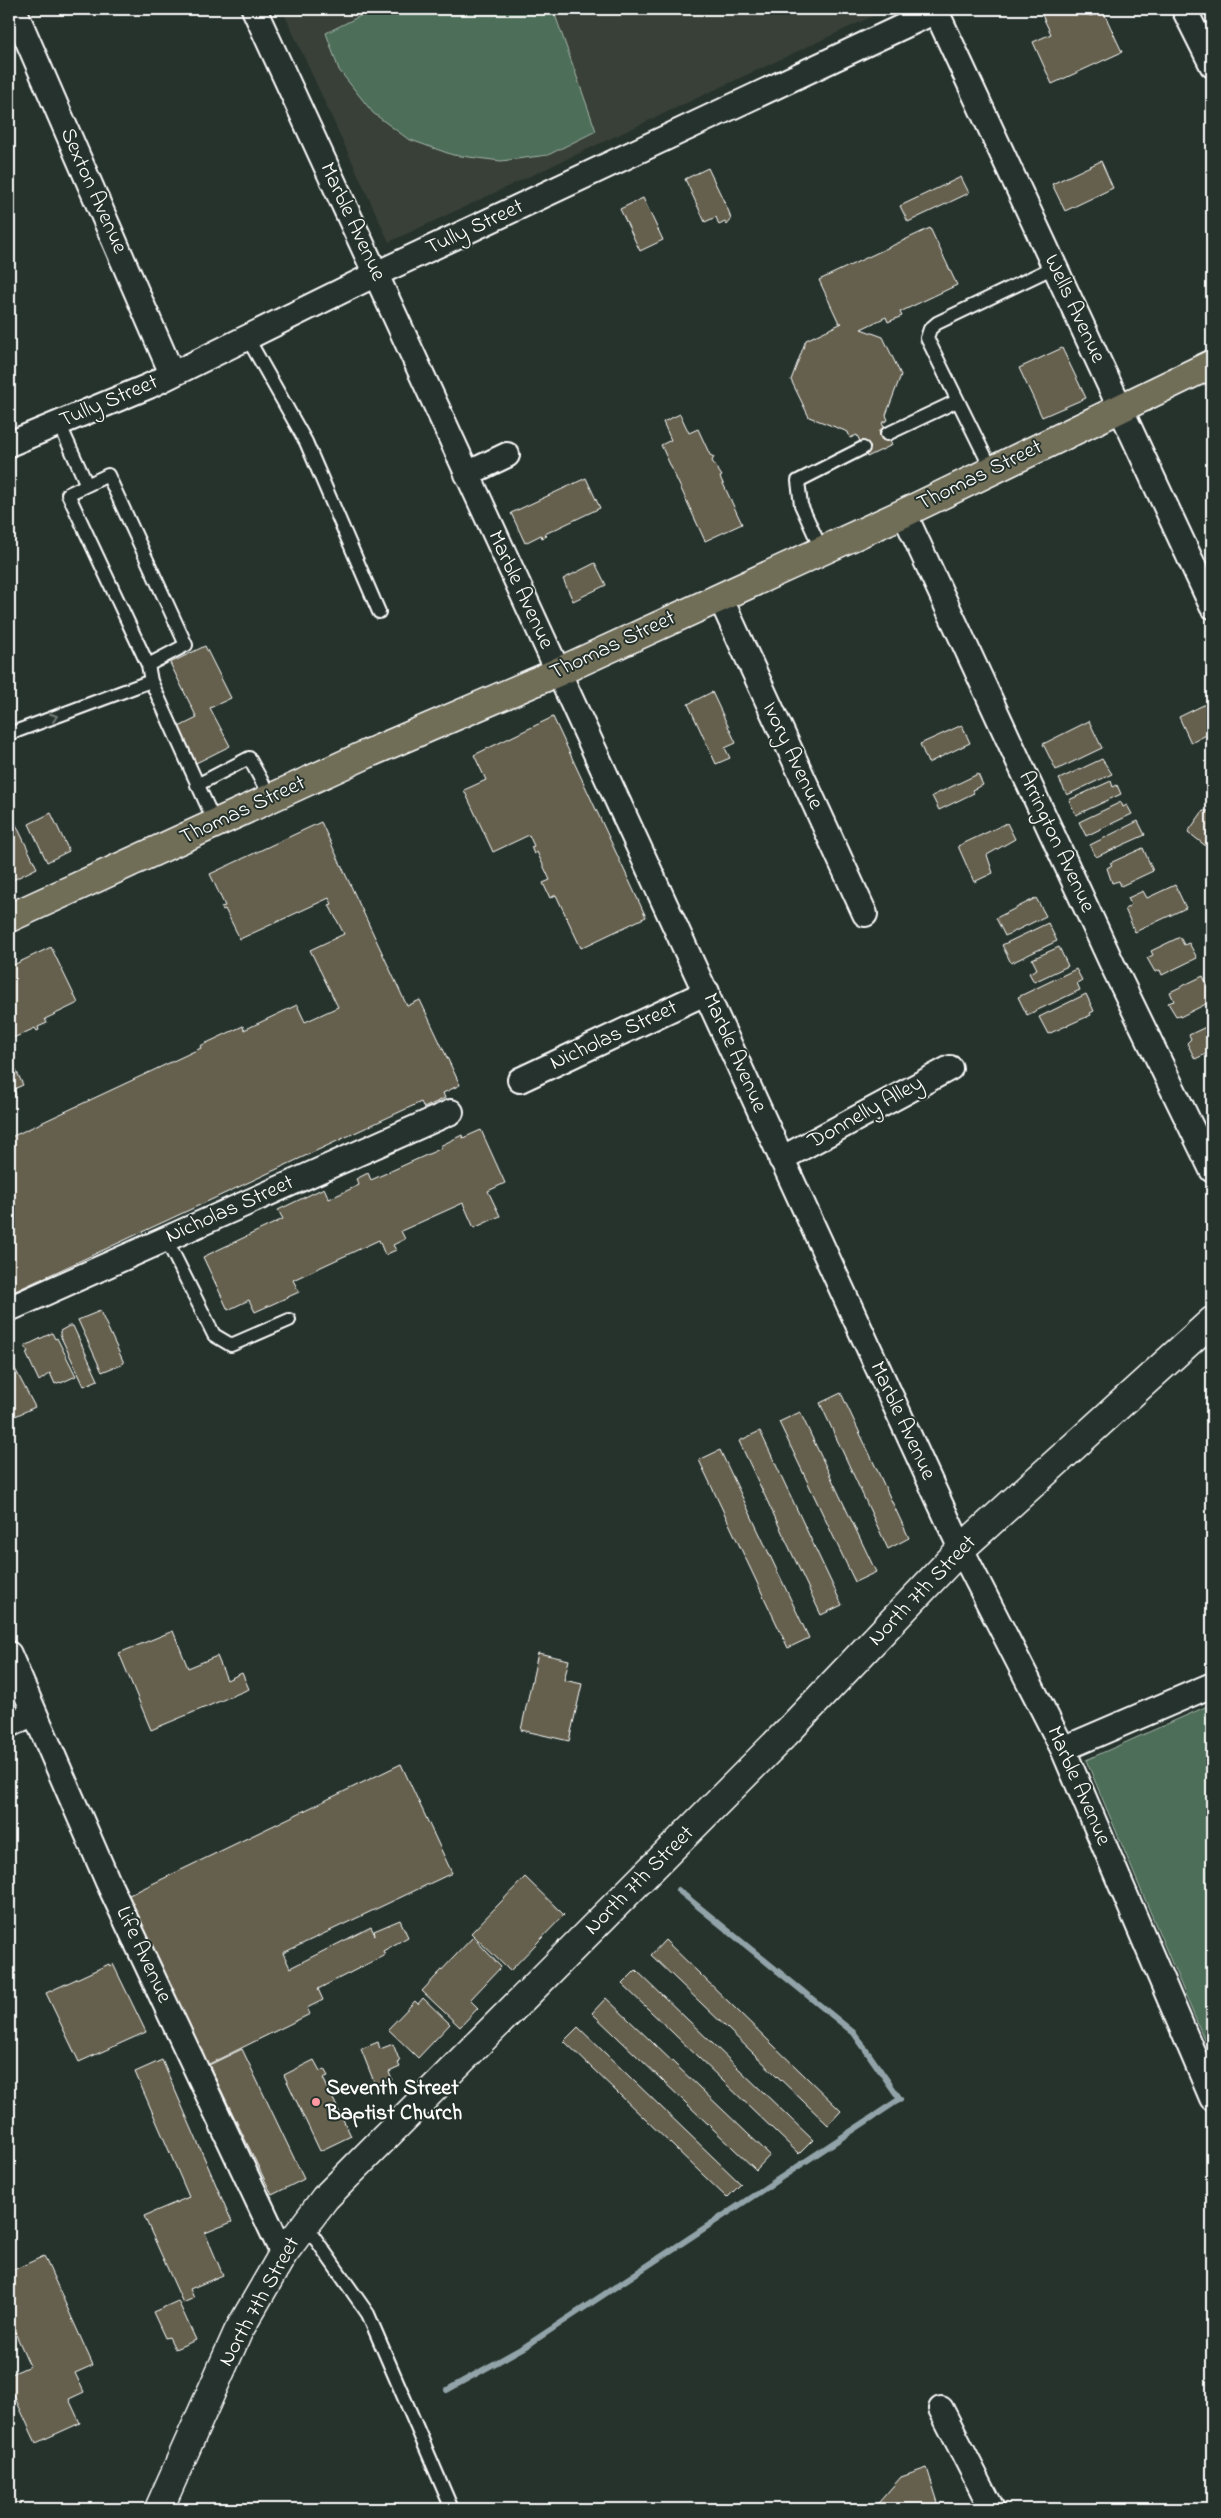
<svg xmlns="http://www.w3.org/2000/svg" width="1221" height="2518" viewBox="0 0 1221 2518" font-family="'Indie Flower',sans-serif">
<style>
.built{fill:#394037}
.green{fill:#4d6e59;stroke:#a6b6ac}
.lines{fill:none;stroke-linecap:round;stroke-linejoin:round}
.stream{stroke:#92a4a9;stroke-width:6}
.building{fill:#65604e;stroke:#fff}
.service-casing{stroke:#fff;stroke-width:16}
.minor-casing{stroke:#fff;stroke-width:28}
.tertiary-casing{stroke:#fff;stroke-width:31}
.primary-casing{stroke:#fff;stroke-width:31}
.service{stroke:#26332d;stroke-width:12}
.minor{stroke:#26332d;stroke-width:24}
.tertiary{stroke:#26332d;stroke-width:28}
.primary{stroke:#716e59;stroke-width:28}
.oneway{stroke:#727a76}
.poi-dot{fill:#ff9aa2;stroke:#26332d;stroke-width:2}
.labels{text-anchor:middle;dominant-baseline:central;stroke-width:4;stroke-linejoin:round;paint-order:stroke}
.street-label{font-size:22px;fill:#fff;stroke:#26332d}
.poi-label{font-size:22px;font-weight:bold;fill:#fff;stroke:#26332d;text-anchor:start}
</style>
<rect width="100%" height="100%" fill="#26332d"/>
<filter id="ink" filterUnits="userSpaceOnUse"><feTurbulence type="fractalNoise" baseFrequency=".02" numOctaves="2"/><feDisplacementMap in="SourceGraphic" scale="10" xChannelSelector="R" yChannelSelector="G"/><feConvolveMatrix kernelMatrix="1 2 1 2 8 2 1 2 1" color-interpolation-filters="sRGB"/></filter>
<g filter="url(#ink)">
<path class="built" d="M282,9H888L389,242Z"/>
<path class="green" d="M374,9H553L596,131L548,155L501,161L453,155L408,139L373,113L339,70L326,33Z
M1212,1704V2058L1086,1760Z"/>
<g class="lines">
<path class="stream" d="M447,2390L526,2346L900,2099L854,2033L678,1890"/>
</g>
<path class="building" d="M1051,9H1087L1090,16L1103,11L1122,52L1052,84L1033,42L1051,34L1042,15Z
M1101,161L1113,188L1065,211L1052,184Z
M708,168L729,212L731,220L727,225L725,222L719,225L716,217L705,222L685,179Z
M961,177L969,193L908,222L900,206Z
M643,198L663,240L640,251L620,209Z
M930,228L957,285L900,312L902,316L888,322L886,317L861,329L883,337L901,375L886,415L888,420L882,423L892,445L867,457L857,435L850,438L848,432L809,417L791,380L806,340L842,323H839L819,280Z
M1062,348L1086,398L1042,417L1019,368Z
M680,414L689,433L698,429L710,455L714,457L712,461L722,476L720,477L742,524L705,541L661,445L671,440L663,422Z
M586,478L600,508L545,534L547,536L542,538L541,535L525,543L511,513Z
M595,563L606,585L573,601L563,579Z
M205,646L231,698L210,708L230,746L196,763L179,727L197,718L170,663Z
M712,692L736,743L725,748L730,758L716,764L688,704Z
M1212,701V732L1191,743L1179,717Z
M553,717L646,917L581,948L556,895L550,898L543,883L550,880L537,852L534,854L531,847L534,846L529,835L493,852L464,790L486,780L474,755Z
M1089,721L1102,748L1056,770L1043,744Z
M962,725L970,743L928,763L920,744Z
M1102,759L1112,774L1067,795L1059,779Z
M978,774L983,785L972,790L974,793L939,810L932,796Z
M1111,781L1113,787L1117,785L1121,794L1076,815L1069,800Z
M1121,802L1123,807L1127,805L1132,814L1086,836L1079,822Z
M9,810L37,868L9,882Z
M1203,811H1212V844L1207,847L1188,832Z
M51,813L69,851L47,862L29,824Z
M1138,821L1145,835L1096,857L1090,845Z
M321,822L407,1006L420,1000L460,1085L443,1093L445,1098L424,1108L421,1102L9,1294V1138L201,1048L200,1046L243,1026L244,1030L297,1005L305,1022L338,1007L310,950L344,934L329,905L332,904L329,898L240,939L225,909L223,910L221,907L225,906L210,874Z
M1007,823L1015,839L987,855L993,873L974,882L958,846Z
M1143,848L1153,871L1121,886L1119,881L1112,883L1107,868L1112,865L1110,863Z
M1175,885L1186,908L1135,932L1125,909L1131,905L1128,898L1143,891L1147,898Z
M1036,898L1046,916L1005,936L996,918Z
M1048,923L1057,941L1011,963L1002,945Z
M1180,937L1184,945L1189,943L1197,958L1162,975L1160,970L1155,972L1147,958L1153,955L1151,951Z
M51,947L78,1003L45,1019L47,1023L38,1027L39,1030L37,1031L35,1028L9,1040V967Z
M1059,947L1068,966L1034,982L1029,973L1037,969L1032,959Z
M1076,969L1082,980L1077,983L1080,990L1027,1015L1018,997Z
M1203,976L1212,995V1001L1180,1017L1179,1015L1176,1016L1168,1003L1174,1001L1170,992Z
M1086,994L1094,1011L1090,1013L1091,1015L1048,1034L1039,1017Z
M1212,1024V1054L1209,1055L1208,1053L1195,1059L1187,1043L1191,1039L1189,1035Z
M9,1055L23,1085L14,1089L16,1095L9,1098Z
M481,1130L505,1183L488,1191L500,1216L474,1228L463,1203L401,1231L405,1239L393,1245L396,1250L385,1255L379,1240L293,1280L299,1292L255,1312L249,1300L228,1310L203,1257L283,1219L278,1210L324,1188L329,1199L359,1185L356,1179L368,1173L371,1180L442,1148L440,1146L462,1135L463,1138Z
M100,1311L124,1363L102,1372L78,1320Z
M69,1326H73L98,1380L84,1386L60,1335V1331Z
M52,1333L55,1339L57,1338L76,1376L61,1383L60,1382L55,1384L50,1373L39,1381L26,1353L28,1352L25,1346Z
M12,1363L35,1407L11,1418L9,1413V1365Z
M841,1393L909,1538L888,1549L820,1403Z
M800,1412L876,1572L855,1582L779,1422Z
M760,1431L842,1605L821,1615L739,1441Z
M720,1450L809,1638L788,1648L699,1460Z
M173,1631L188,1668L217,1656L227,1680L242,1673L249,1689L151,1730L119,1653Z
M538,1653L569,1660L564,1680L582,1684L569,1741L521,1730Z
M401,1764L452,1873L283,1953L290,1968L371,1927L375,1935L374,1931L400,1920L408,1937L383,1951L385,1955L318,1989L323,2000L307,2008L310,2014L203,2067L123,1898Z
M525,1877L564,1915L510,1971L471,1933Z
M473,1937L501,1967L470,2000L478,2008L460,2027L422,1991Z
M665,1940L841,2111L828,2125L651,1955Z
M109,1964L110,1966L113,1964L146,2032L79,2062L46,1993Z
M636,1970L813,2140L799,2154L622,1984Z
M423,1998L450,2024L418,2058L388,2029L415,2001L418,2004Z
M606,1998L770,2155L756,2170L592,2013Z
M578,2027L741,2184L727,2198L564,2041Z
M378,2042L380,2049L393,2044L400,2062L398,2063L400,2067L389,2072L392,2080L376,2087L361,2049Z
M242,2049L304,2179L272,2195L209,2065Z
M162,2060L232,2222L205,2233L223,2275L190,2289L194,2298L183,2303L144,2216L189,2197L135,2072Z
M314,2060L320,2071L324,2069L328,2076L323,2078L351,2136L320,2151L284,2075Z
M44,2256L93,2365L75,2373L84,2392L69,2399L80,2423L36,2443L9,2385V2375L30,2366L9,2319V2272Z
M178,2301L196,2340L175,2349L169,2337L165,2338L153,2312Z
M927,2468L940,2509H873L901,2477Z"/>
<g class="lines">
<g class="service-casing">
<path id="service" d="M247,337L306,442L379,612
M59,423L87,485L68,494L148,665L151,681L215,823
M887,434L957,401
M992,470L927,338L930,329L937,323L1054,267
M87,485L108,475L186,645L148,665
M822,551L801,505L798,481L863,448
M9,734L151,681
M197,785L249,758L271,798
M166,1239L214,1335L231,1345L289,1320
M305,2224L368,2314L452,2509"/>
</g>
<g class="minor-casing">
<path id="minor" d="M14,9L172,374
M254,9L961,1549L1063,1749L1212,2098
M1184,9L1212,65
M936,11L1212,606
M9,444L149,386L376,274L940,9
M467,474L507,455
M904,513L1114,968L1212,1170
M720,597L865,914
M520,1080L707,992
M781,1159L950,1068
M9,1309L451,1112
M9,1654L108,1882L283,2254
M9,1725L34,1713
M1063,1749L1212,1685
M941,2409L992,2509"/>
</g>
<g class="tertiary-casing">
<path id="tertiary" d="M159,2509L238,2332L283,2254L325,2198L790,1729L961,1549L1212,1321"/>
</g>
<g class="primary-casing">
<path id="primary" d="M9,918L367,754L558,672L904,513L1212,364"/>
</g>
<use href="#service" class="service"/>
<use href="#minor" class="minor"/>
<use href="#tertiary" class="tertiary"/>
<use href="#primary" class="primary"/>
</g>
<defs><path id="oneway-chevron" d="M-2-3.5L2.5 0L-2 3.5" fill="none" stroke-width="1.6" stroke-linecap="round" stroke-linejoin="round" transform="scale(1.25)"/></defs>
<use class="oneway" href="#oneway-chevron" transform="translate(54 717) rotate(-20)"/>
</g>
<circle class="poi-dot" cx="316" cy="2102" r="5"/>
<g class="labels">
<g class="street-label">
<text transform="translate(93 191) rotate(66)">Sexton Avenue</text>
<text transform="translate(352 222) rotate(65)">Marble Avenue</text>
<text transform="translate(475 228) rotate(-25)">Tully Street</text>
<text transform="translate(1074 309) rotate(65)">Wells Avenue</text>
<text transform="translate(109 402) rotate(-23)">Tully Street</text>
<text transform="translate(980 476) rotate(-26)">Thomas Street</text>
<text transform="translate(520 590) rotate(65)">Marble Avenue</text>
<text transform="translate(613 646) rotate(-25)">Thomas Street</text>
<text transform="translate(792 756) rotate(65)">Ivory Avenue</text>
<text transform="translate(243 811) rotate(-25)">Thomas Street</text>
<text transform="translate(1056 842) rotate(65)">Arrington Avenue</text>
<text transform="translate(614 1036) rotate(-25)">Nicholas Street</text>
<text transform="translate(734 1053) rotate(66)">Marble Avenue</text>
<text transform="translate(866 1113) rotate(-29)">Donnelly Alley</text>
<text transform="translate(230 1210) rotate(-24)">Nicholas Street</text>
<text transform="translate(902 1421) rotate(65)">Marble Avenue</text>
<text transform="translate(923 1591) rotate(-46)">North 7th Street</text>
<text transform="translate(1078 1786) rotate(66)">Marble Avenue</text>
<text transform="translate(640 1881) rotate(-45)">North 7th Street</text>
<text transform="translate(143 1955) rotate(65)">Life Avenue</text>
<text transform="translate(260 2302) rotate(-61)">North 7th Street</text>
</g>
<g class="poi-label">
<text x="326" y="2089">Seventh Street<tspan x="326" dy="25">Baptist Church</tspan></text>
</g>
</g>
<rect width="1221" height="2518" fill="none" stroke="#26332d" stroke-width="30"/>
<rect x="15" y="15" width="1191" height="2488" fill="none" stroke="#fff" stroke-width="2" filter="url(#ink)"/>
</svg>
